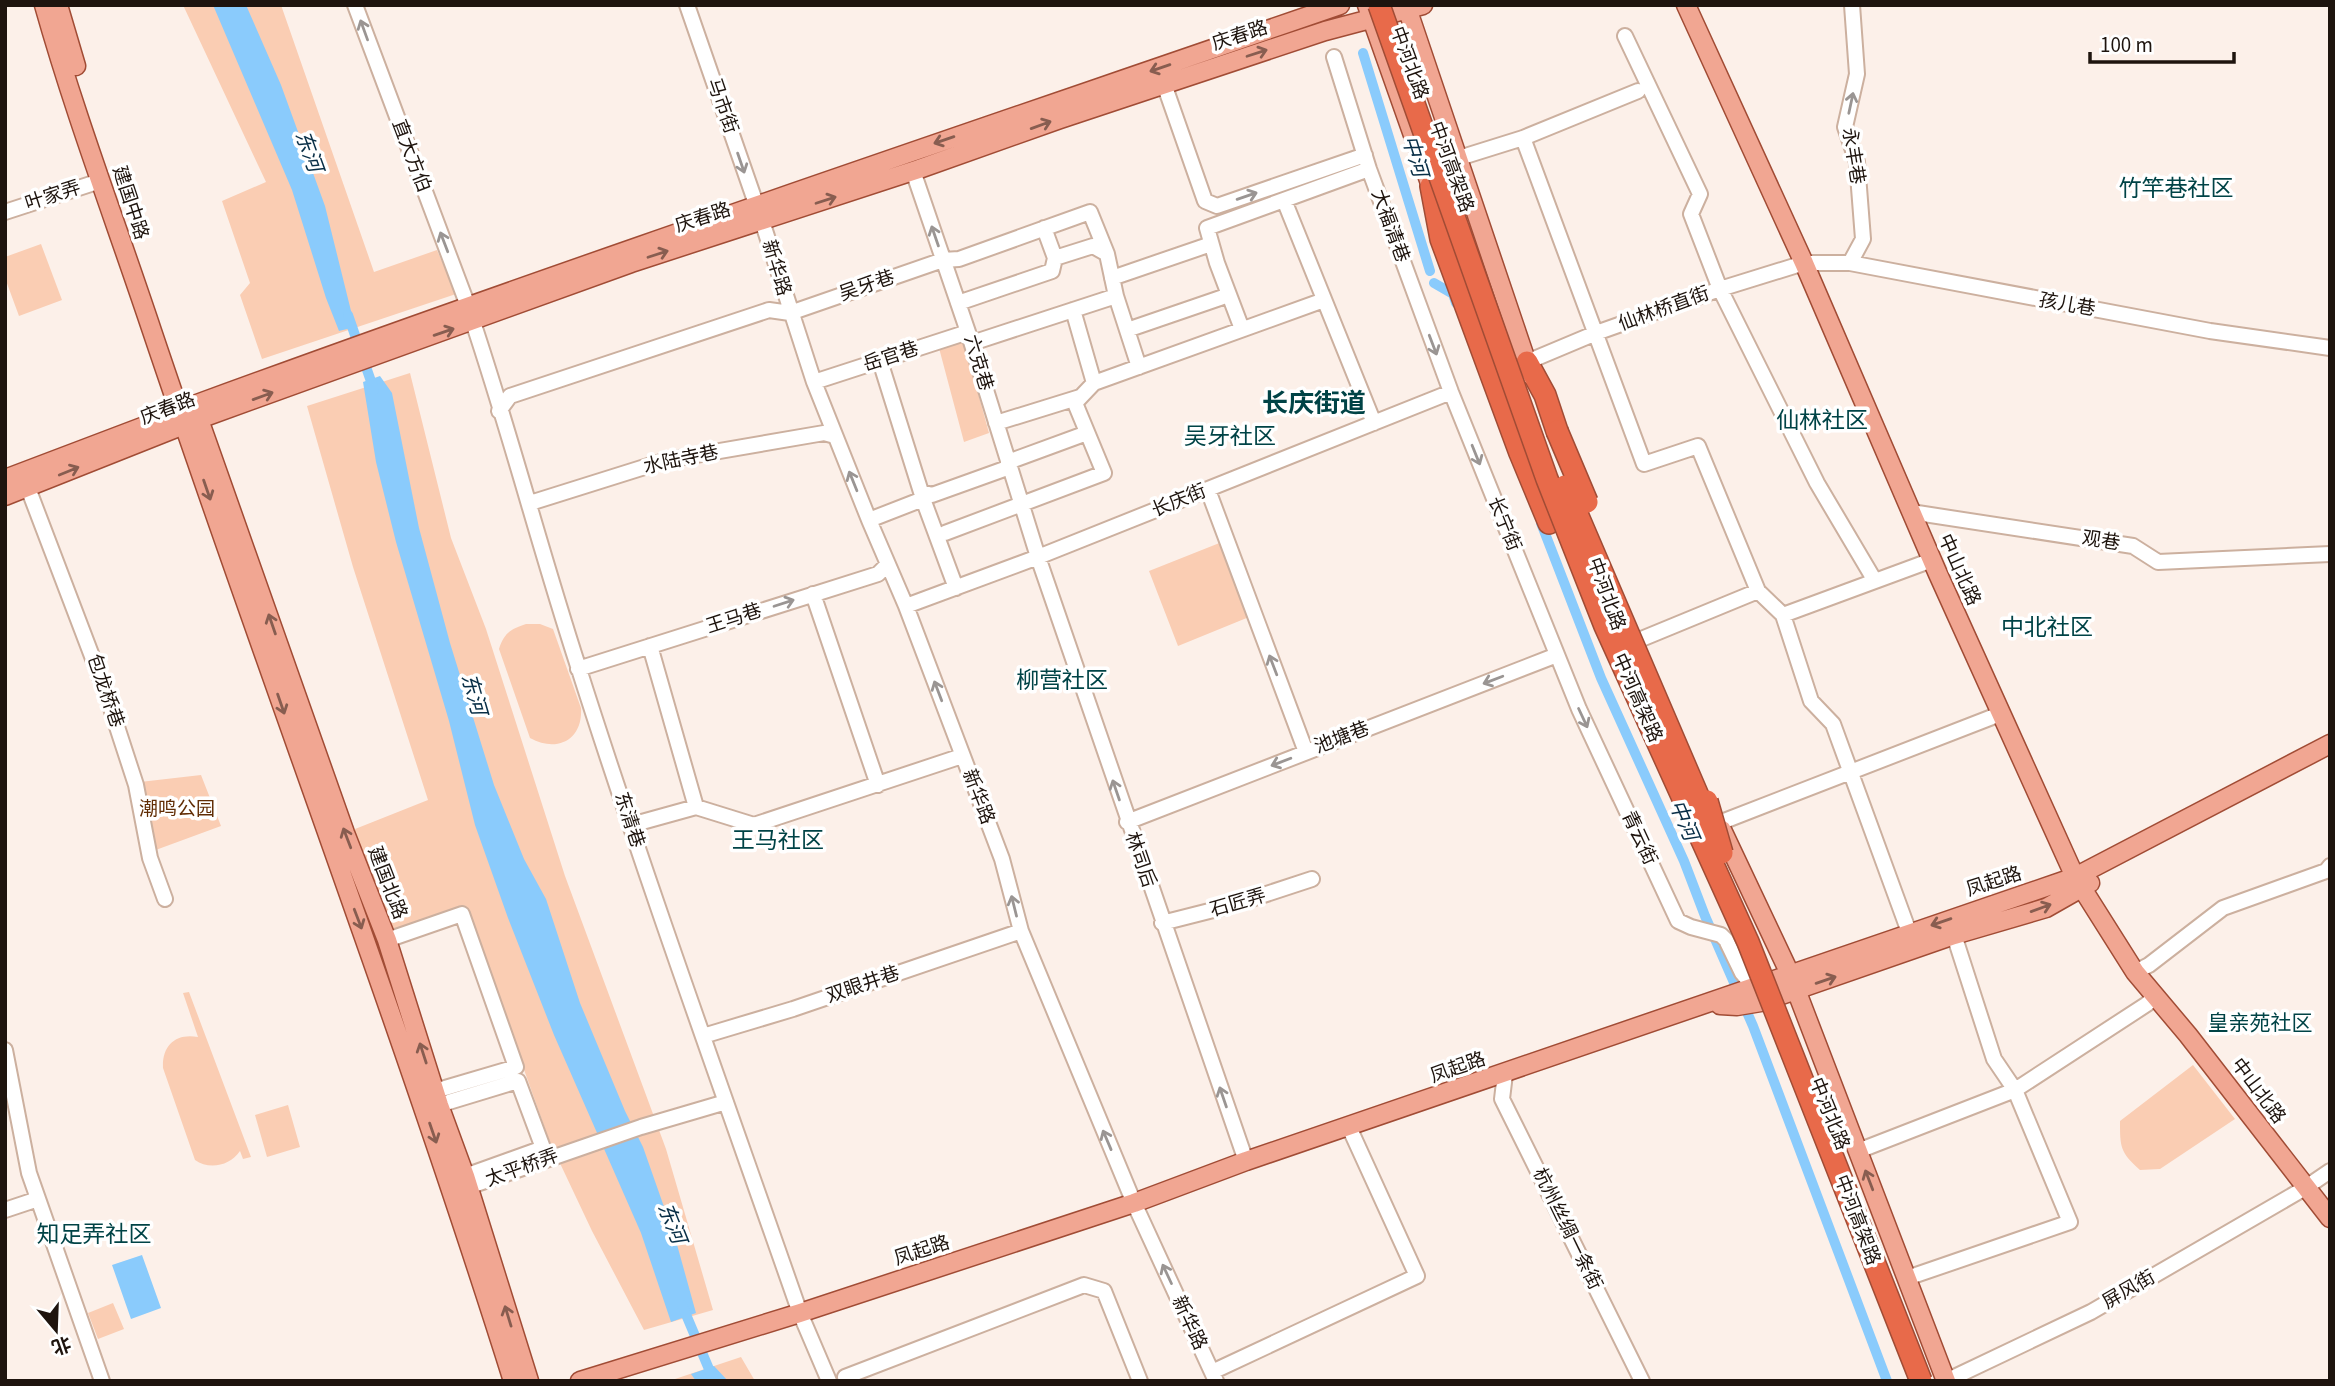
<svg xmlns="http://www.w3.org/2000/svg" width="2335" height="1386" viewBox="0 0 2335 1386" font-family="'Source Sans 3','Noto Sans SC',sans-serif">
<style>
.green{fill:#facdb3}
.water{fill:#8acbfc}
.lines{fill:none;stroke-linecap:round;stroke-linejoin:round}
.canal{stroke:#8acbfc;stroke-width:10}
.minor-casing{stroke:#ccb09f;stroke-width:18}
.major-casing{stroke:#a14c35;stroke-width:21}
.highway-casing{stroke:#a14c35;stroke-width:24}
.minor{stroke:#fff;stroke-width:14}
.major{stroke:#f1a692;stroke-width:18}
.highway{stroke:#e86a4a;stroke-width:21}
.highway-bridge-casing{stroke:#a14c35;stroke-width:24;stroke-linecap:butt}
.highway-bridge{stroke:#e86a4a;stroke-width:21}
.oneway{stroke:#9a9593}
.oneway2{stroke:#885d50}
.labels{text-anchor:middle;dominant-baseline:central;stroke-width:7;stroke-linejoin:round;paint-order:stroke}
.street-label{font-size:19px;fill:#1e140e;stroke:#fff}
.park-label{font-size:19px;fill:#612d05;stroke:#fff}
.water-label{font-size:21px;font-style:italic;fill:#082e46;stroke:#fff}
.neighbourhood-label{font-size:21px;fill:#004346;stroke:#fff}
.quarter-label{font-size:23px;fill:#004346;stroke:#fff}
.district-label{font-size:26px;font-weight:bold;fill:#004346;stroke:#fff}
</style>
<rect width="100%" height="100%" fill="#fcf0e9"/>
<path class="green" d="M183,5H281L374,272L437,250L456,294L262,359L240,295L250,283L222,201L266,182Z
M41,244L62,300L19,316L5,278V257Z
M964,342L989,433L964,442L939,348Z
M410,373L451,538L486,629L565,876L666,1149L713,1310L644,1330L592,1231L549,1140L468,912L387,940L345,833L428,800L353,567L307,406Z
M1227,540L1254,615L1178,646L1149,571Z
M526,624H540L553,629L581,708C583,740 557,753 530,738L499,649C504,633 511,629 526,624Z
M201,775L221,826L153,851L140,782Z
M189,992L251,1157L243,1159L240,1151C230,1166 209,1170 195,1160L163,1068C162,1045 176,1033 198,1037L183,993Z
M2193,1065L2235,1119L2160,1169L2140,1170C2120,1152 2120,1147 2120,1121Z
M288,1105L300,1147L267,1157L255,1115Z
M113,1303L124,1329L98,1339L88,1313Z
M741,1357L755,1381H669Z"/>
<path class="water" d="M213,5H246L281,85L325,206L355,327L339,331L326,298L292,190Z
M380,376L392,393L419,528L450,643L494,785L524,859L546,899L580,1003L625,1111L643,1147L676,1241L696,1313L671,1322L641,1233L554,1035L508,918L475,825L449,721L396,542L376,462L363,382Z
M142,1255L161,1308L131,1319L112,1265Z
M714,1366L728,1381H696L691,1374Z"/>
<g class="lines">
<path class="canal" d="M1363,53L1430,271
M1434,283L1453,294L1456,303
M348,315L374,390
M1541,523L1601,678L1684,861L1705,916L1753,1026L1887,1381
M682,1305L714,1381"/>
<g class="minor-casing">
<path id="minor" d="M355,5L468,306
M687,5L762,221L814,382L869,520L906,606L1002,859L1021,931L1134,1203L1216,1381
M1625,36L1700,194L1691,214L1720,289L1817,483L1875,581
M1334,57L1369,169L1451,392L1579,709L1678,921L1691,927L1721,935L1726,940L1742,973L1755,988
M1164,84L1205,201L1217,206L1365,155
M1523,138L1644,464L1698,446L1758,591L1639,640
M1459,158L1523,138L1638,91
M913,171L968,332L1038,557L1246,1161
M1284,200L1374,423
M5,212L100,181
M1055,258L1093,246L1107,254L1116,296L1139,367
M1850,263L1863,239L1857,162L1845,127L1857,74L1852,5
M1112,278L1211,244
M958,303L1052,271L1055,258L1044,228
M473,322C511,436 541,552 578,666C647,883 725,1098 800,1313L829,1381
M1242,329L1217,263L1207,228L1369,169
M1127,330L1229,295
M972,343L1116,296
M880,361L921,492L932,495L1010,467
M1527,362L1596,333L1720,289L1804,263H1850L2210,331L2330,348
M814,382L968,332
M1094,383L1324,300
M499,411L510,396L769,310L790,313L943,260L959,259L1090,212L1107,254
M996,423L1080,397
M1008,462L1087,433
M28,488L106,693L136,785L150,858L165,899
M1208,490L1306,752
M530,503L667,460L824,433L835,436
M1911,512L2133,546L2158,562L2330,554
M869,520L923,499L956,588
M945,533L1104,473L1075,403L1094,383L1073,310
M1758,591L1783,615L1811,701L1833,724L1909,932
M813,594L878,785
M906,606L1038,557L1451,392
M1783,615L1932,560
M650,646L696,807
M578,669L878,574L887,565
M1127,822L1557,655
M1719,823L2000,714
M631,825L696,807L754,825L962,756
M1162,923L1233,905L1312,879
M387,940L462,914L516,1067L435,1091
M2135,972L2149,965L2223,908L2326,871L2330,866
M703,1036L793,1009L1021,931
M5,1050L29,1173L102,1381
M1505,1074L1502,1099L1642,1381
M439,1105L518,1081L543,1148L465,1176
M1858,1151L2015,1090L2147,1004L2155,996
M468,1187L641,1127L726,1102
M5,1210L38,1199
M1907,1278L2070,1222L2015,1090L1994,1059L1954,935
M1212,1372L1417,1276L1349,1127
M845,1377L1084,1285L1104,1291L1140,1381
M1946,1381L2091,1312L2305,1188L2330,1171"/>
</g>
<g class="major-casing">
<path id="major" d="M44,5C75,115 116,223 152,331C270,682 402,1028 513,1381
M58,5L76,66
M1367,5L1431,186L1438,196
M1406,5L1531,375
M1686,5L1804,263L1938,574L2075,877L2135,972L2188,1035L2330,1218
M196,411L345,833L387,940L439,1105L465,1176L529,1381
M5,479L179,413L194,405C574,266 957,137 1340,5
M5,496L199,419L631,263L919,169L1060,119L1325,31L1423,5
M1722,830L1790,974L1946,1381
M1720,1005L1737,1006L1761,1002L1954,935L2046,908L2090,883
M580,1381L800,1313L1134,1203L1246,1161L2075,877L2330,744"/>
</g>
<g class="highway-casing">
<path id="highway" d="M1431,186L1441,239L1520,453L1549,523
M1527,362L1545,395L1557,431"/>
</g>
<use href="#minor" class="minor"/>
<use href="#major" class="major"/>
<use href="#highway" class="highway"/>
<g class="highway-bridge-casing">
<path id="highway-bridge" d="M1379,5L1547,479L1605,626L1748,942L1921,1381
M1557,431L1587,502
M1565,486L1707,817
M1707,801L1722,853"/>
</g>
<use href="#highway-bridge" class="highway-bridge"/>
</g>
<defs><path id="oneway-shaft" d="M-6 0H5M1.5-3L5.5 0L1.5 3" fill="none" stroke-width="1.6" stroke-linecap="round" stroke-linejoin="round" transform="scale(1.75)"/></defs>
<g class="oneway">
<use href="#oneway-shaft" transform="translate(364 30) rotate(-110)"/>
<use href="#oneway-shaft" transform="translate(1851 103) rotate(-78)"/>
<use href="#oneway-shaft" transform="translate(741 163) rotate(71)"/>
<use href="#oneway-shaft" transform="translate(1247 196) rotate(-19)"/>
<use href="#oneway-shaft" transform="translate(935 236) rotate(-109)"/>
<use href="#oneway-shaft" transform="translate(444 242) rotate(-111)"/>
<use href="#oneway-shaft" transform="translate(1433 345) rotate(69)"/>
<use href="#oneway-shaft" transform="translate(1476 455) rotate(68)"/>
<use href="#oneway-shaft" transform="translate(853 481) rotate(-112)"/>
<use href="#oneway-shaft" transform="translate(784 603) rotate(-18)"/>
<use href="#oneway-shaft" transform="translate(1273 665) rotate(-111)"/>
<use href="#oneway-shaft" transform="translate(1493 680) rotate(159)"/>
<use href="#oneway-shaft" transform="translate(938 691) rotate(-111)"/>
<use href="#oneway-shaft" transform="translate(1583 718) rotate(65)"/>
<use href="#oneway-shaft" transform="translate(1281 762) rotate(159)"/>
<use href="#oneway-shaft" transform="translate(1116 790) rotate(-109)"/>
<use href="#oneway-shaft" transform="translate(1014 906) rotate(-104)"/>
<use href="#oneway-shaft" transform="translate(1223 1097) rotate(-109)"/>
<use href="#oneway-shaft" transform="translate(1107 1140) rotate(-113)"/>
<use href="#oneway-shaft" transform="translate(1167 1274) rotate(-115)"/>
</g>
<g class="oneway2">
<use href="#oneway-shaft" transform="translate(1257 53) rotate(-18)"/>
<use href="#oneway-shaft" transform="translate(1160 68) rotate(161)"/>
<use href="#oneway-shaft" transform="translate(1041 125) rotate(-20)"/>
<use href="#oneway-shaft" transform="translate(944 140) rotate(161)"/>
<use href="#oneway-shaft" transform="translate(826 200) rotate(-18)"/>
<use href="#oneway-shaft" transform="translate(658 254) rotate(-18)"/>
<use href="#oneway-shaft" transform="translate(444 332) rotate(-19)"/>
<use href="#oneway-shaft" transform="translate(263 396) rotate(-20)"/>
<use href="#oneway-shaft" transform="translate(69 471) rotate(-22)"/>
<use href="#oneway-shaft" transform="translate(207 490) rotate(71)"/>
<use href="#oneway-shaft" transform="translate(272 624) rotate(-109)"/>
<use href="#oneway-shaft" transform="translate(281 704) rotate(71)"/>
<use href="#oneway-shaft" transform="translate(347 838) rotate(-111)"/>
<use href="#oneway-shaft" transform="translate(2041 908) rotate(-20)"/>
<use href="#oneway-shaft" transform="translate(358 919) rotate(69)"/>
<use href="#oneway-shaft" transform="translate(1941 922) rotate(161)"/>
<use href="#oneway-shaft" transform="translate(1826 980) rotate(-19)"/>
<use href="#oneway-shaft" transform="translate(423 1053) rotate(-108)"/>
<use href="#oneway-shaft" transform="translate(433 1133) rotate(71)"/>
<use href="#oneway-shaft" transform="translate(1869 1180) rotate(-111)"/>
<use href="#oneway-shaft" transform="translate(508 1316) rotate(-107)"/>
</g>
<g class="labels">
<g class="street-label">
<text transform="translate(1240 36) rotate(-18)">庆春路</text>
<text transform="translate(1409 63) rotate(70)">中河北路</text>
<text transform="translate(722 106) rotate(71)">马市街</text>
<text transform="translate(411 156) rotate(69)">直大方伯</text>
<text transform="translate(1853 156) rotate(81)">永丰巷</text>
<text transform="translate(1451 167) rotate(70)">中河高架路</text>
<text transform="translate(53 196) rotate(-18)">叶家弄</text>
<text transform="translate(130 203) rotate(72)">建国中路</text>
<text transform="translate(703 218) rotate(-18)">庆春路</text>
<text transform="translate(1390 226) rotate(70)">大福清巷</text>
<text transform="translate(776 268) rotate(73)">新华路</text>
<text transform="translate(867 286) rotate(-19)">吴牙巷</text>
<text transform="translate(2067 305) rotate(10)">孩儿巷</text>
<text transform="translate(1664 309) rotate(-20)">仙林桥直街</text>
<text transform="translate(891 357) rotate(-18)">岳官巷</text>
<text transform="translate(978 363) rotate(73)">六克巷</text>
<text transform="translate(168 409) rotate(-21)">庆春路</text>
<text transform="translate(681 460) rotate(-12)">水陆寺巷</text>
<text transform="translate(1179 501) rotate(-22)">长庆街</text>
<text transform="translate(1504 524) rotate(68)">长宁街</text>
<text transform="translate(2101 541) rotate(9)">观巷</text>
<text transform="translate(1959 570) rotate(66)">中山北路</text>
<text transform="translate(1606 594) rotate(70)">中河北路</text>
<text transform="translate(734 619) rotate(-18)">王马巷</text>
<text transform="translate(105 691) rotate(71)">包龙桥巷</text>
<text transform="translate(1637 698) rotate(66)">中河高架路</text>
<text transform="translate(1342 738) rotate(-21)">池塘巷</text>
<text transform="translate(978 797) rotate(69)">新华路</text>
<text transform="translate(629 820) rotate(72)">东清巷</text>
<text transform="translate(1639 838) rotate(65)">青云街</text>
<text transform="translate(1140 860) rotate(71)">林司后</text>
<text transform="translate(1994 882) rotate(-18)">凤起路</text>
<text transform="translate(387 883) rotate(69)">建国北路</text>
<text transform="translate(1238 903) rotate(-16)">石匠弄</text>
<text transform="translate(863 985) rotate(-19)">双眼井巷</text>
<text transform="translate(1458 1068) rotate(-19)">凤起路</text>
<text transform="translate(2258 1091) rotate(53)">中山北路</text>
<text transform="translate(1829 1114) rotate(68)">中河北路</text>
<text transform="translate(522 1168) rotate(-20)">太平桥弄</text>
<text transform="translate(1857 1220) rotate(69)">中河高架路</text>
<text transform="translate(1567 1229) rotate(64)">杭州丝绸一条街</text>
<text transform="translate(922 1251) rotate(-18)">凤起路</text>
<text transform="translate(2129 1290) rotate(-30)">屏风街</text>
<text transform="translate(1189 1323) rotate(65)">新华路</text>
</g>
<g class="park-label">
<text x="177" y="809">潮鸣公园</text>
</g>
<g class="water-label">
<text transform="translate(309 151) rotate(70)">东河</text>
<text transform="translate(1415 156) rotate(73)">中河</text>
<text transform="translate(474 694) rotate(74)">东河</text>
<text transform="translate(1684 820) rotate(67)">中河</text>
<text transform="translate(672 1223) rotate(68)">东河</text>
</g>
<g class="neighbourhood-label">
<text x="2260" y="1023">皇亲苑社区</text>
</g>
<g class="quarter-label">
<text x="2176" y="188">竹竿巷社区</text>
<text x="1822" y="420">仙林社区</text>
<text x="1230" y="436">吴牙社区</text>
<text x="2047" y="627">中北社区</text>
<text x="1062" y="680">柳营社区</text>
<text x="778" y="840">王马社区</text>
<text x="94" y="1234">知足弄社区</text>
</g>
<g class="district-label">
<text x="1314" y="403">长庆街道</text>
</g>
</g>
<rect width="2335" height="1386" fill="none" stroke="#1e140e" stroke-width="14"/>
<g transform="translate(56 1330) rotate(161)" stroke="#ffffff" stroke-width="5" paint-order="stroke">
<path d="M0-5L12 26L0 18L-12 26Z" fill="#1e140e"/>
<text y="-10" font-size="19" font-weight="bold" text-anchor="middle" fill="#1e140e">北</text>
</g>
<path d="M2090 52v10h144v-10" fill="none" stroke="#1e140e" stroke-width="3.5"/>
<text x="2100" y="52" font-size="21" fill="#1e140e" stroke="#ffffff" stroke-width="5" paint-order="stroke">100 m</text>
</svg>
